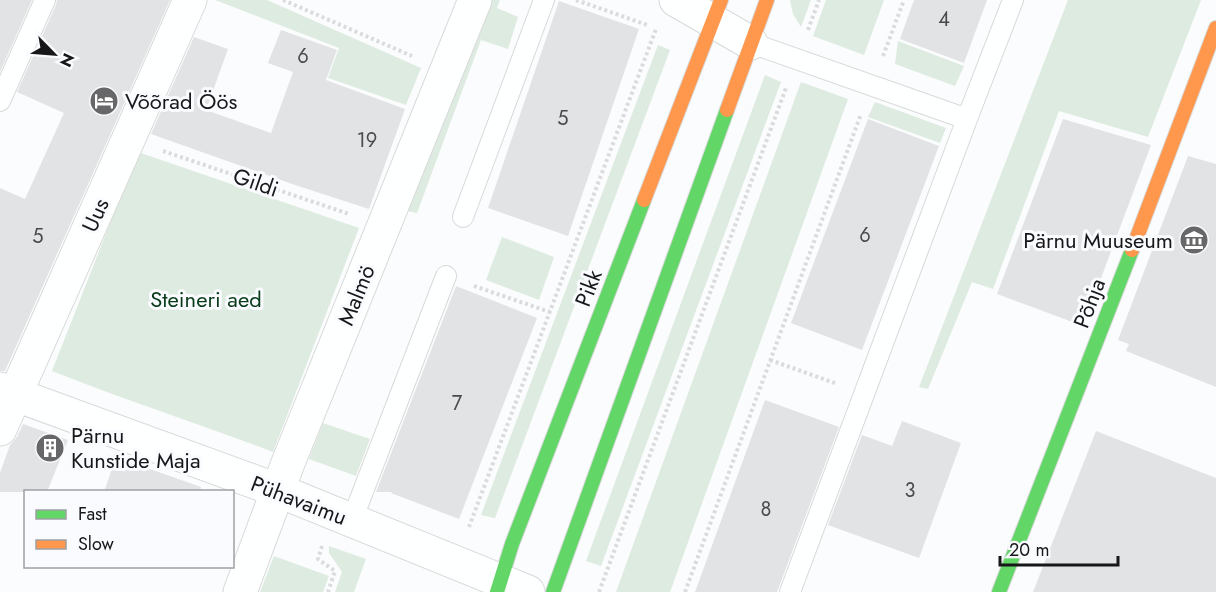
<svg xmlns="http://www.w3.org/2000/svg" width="1216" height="592" viewBox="0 0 1216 592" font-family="Jost,sans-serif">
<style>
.green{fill:#deebe0}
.building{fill:#e2e3e4}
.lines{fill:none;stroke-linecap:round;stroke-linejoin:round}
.lane-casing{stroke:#d8d9da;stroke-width:22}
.street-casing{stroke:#d8d9da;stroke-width:35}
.fast-casing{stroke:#d8d9da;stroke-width:16}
.slow-casing{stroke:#d8d9da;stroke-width:16}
.path{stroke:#dbdbdc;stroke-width:4;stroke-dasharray:3 3;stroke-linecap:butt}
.lane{stroke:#feffff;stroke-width:20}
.street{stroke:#feffff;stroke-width:33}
.fast{stroke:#63d668;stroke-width:14}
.slow{stroke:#ff974d;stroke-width:14}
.labels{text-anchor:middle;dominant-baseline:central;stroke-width:6;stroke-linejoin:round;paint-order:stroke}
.number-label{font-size:20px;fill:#4a4a4c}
.poi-label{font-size:22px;fill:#171719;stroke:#fafbfe;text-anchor:start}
.street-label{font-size:22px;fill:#171719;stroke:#fafbfe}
.park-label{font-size:22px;fill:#083b17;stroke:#fafbfe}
</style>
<rect width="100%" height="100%" fill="#fbfcfd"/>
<path class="green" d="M215,0H267L421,68L406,105L328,78L339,48Z
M488,0H500L497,8L518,17L508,49L481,40L417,213L407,211Z
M790,0H811L801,27L793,14Z
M826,0H884L864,55L813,36Z
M1068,0H1201L1148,137L1059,111L993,289L972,282L928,389L919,387Z
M898,41L964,66L955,86L895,64Z
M658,45L670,50L495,518L481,515Z
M765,75L781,82L601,566L586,561Z
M801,82L848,99L670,592H616Z
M875,102L946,128L940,143L868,117Z
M138,152L359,228L273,452C200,424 125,400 52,371Z
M502,237L554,257L539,300L486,280Z
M323,423L370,439L356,476L309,459Z
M329,546L366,559L354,592H335L342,572L329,553Z
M274,556L329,576L323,592H260Z"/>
<path class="building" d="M0,0H32L0,72Z
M57,0H170L5,371H0V188L25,199L64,113L17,92L56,5Z
M914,0H987L964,63L900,39Z
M559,1L639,29L568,236L488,208Z
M281,30L337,50L326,80L405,109L369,209L292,184L151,134L194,37L228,49L206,110L271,133L293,72L268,63Z
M868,119L939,146L862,350L791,323Z
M1063,119L1151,145L1083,326L997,294Z
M1188,156L1216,164V387L1126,351L1129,344L1118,340Z
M456,286L537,318L459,519L391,493L392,492H376Z
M765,400L839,427L777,592H695Z
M902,421L961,443L919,558L828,525L862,435L892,446Z
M23,424L68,440L47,492H0V473L10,445L17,437Z
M1096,431L1216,478V592H1033Z
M116,457L201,487L200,492H104Z"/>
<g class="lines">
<g class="lane-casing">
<path id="lane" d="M751,43L967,119
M0,101L45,0
M463,217L544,0
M352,520L446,276
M790,592L967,119L1013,0"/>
</g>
<g class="street-casing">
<path id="street" d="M676,0L751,43
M0,389L277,490L528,592
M0,429L190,0
M240,592L288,463L475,0"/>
</g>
<g class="fast-casing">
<path id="fast" d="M497,592L512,544L644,200
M553,592L727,110
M999,592L1132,250"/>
</g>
<g class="slow-casing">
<path id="slow" d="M727,110L767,0
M644,200L721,0
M1132,250L1216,28"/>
</g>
<path class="path" d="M283,0L412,56
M576,0L647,25
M808,30L819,0
M883,56L904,0
M163,151L349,214
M474,286L550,312
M770,360L835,383
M469,527L656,29
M322,546L318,559L335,571L328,592
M599,592L786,88
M685,592L861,114"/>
<use href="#lane" class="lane"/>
<use href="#street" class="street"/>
<use href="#fast" class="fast"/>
<use href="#slow" class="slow"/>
</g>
<defs>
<g id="hotel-disc" transform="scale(1.5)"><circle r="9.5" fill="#676769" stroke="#fafbfe"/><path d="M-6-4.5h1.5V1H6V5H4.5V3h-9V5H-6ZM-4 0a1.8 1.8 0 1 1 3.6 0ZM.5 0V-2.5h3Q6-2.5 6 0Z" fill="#fff"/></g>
<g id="museum-disc" transform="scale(1.5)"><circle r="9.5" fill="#676769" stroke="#fafbfe"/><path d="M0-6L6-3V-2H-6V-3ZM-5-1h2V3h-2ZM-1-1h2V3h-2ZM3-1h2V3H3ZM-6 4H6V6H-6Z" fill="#fff"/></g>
<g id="building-disc" transform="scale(1.5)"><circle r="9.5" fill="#676769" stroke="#fafbfe"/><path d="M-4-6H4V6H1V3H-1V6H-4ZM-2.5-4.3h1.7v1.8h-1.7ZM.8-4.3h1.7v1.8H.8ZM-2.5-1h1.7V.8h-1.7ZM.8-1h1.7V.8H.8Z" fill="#fff"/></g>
</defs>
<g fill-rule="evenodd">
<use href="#hotel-disc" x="104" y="101"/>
<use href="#museum-disc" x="1194" y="240"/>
<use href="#building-disc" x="50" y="448"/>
</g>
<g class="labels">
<g class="number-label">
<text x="944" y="19">4</text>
<text x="303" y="56">6</text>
<text x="563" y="118">5</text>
<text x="367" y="140">19</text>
<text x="865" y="235">6</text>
<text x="38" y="236">5</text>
<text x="457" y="403">7</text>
<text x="910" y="490">3</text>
<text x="766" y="509">8</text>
</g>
<g class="poi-label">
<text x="125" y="101">Võõrad Öös</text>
<text x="1173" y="240" text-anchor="end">Pärnu Muuseum</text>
<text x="71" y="435">Pärnu<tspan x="71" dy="25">Kunstide Maja</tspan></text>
</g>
<g class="street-label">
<text transform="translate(256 182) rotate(19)">Gildi</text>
<text transform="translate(95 215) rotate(-66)">Uus</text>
<text transform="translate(588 288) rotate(-69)">Pikk</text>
<text transform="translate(356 295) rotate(-68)">Malmö</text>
<text transform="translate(1089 303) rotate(-69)">Põhja</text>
<text transform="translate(299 500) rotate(21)">Pühavaimu</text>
</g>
<g class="park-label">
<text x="206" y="299">Steineri aed</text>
</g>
</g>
<rect x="24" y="490" width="210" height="78" fill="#fafbfe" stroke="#9fa0a2" stroke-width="1.5"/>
<rect x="36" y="510" width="30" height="9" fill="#63d668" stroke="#9fa0a2" stroke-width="1.5"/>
<text x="78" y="520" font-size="18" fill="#171719">Fast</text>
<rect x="36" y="540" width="30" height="9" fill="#ff974d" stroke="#9fa0a2" stroke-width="1.5"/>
<text x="78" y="550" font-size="18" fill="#171719">Slow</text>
<g transform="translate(54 54) rotate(115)" stroke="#fafbfe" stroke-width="4.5" paint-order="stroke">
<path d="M0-4.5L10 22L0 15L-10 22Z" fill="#171719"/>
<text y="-9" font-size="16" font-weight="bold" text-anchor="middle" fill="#171719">N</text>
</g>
<path d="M1000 556v9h118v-9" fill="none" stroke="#171719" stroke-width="3"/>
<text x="1009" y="556" font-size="18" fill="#171719" stroke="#fafbfe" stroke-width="4.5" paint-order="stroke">20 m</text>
</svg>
